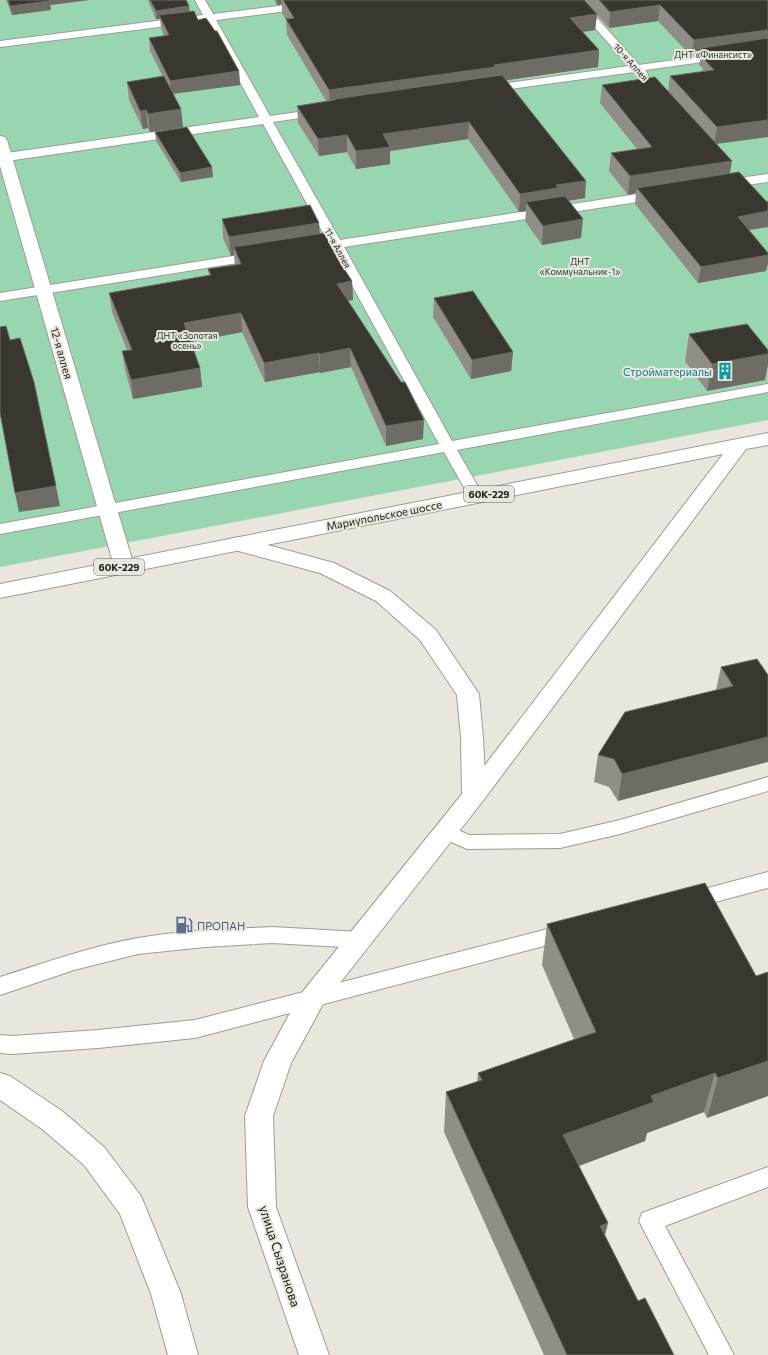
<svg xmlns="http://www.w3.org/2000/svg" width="768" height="1355" viewBox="0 0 768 1355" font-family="Commissioner,sans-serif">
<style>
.green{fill:#98d6b2}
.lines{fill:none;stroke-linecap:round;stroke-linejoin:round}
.lane-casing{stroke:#9e9c93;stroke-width:2}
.street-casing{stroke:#9e9c93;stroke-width:2}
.secondary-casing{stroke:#9e9c93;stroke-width:2}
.primary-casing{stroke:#9e9c93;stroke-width:2}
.lane{fill:#fff;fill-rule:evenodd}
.street{fill:#fff;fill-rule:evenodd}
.secondary{fill:#fff;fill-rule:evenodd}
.primary{fill:#fff;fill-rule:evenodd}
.wall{fill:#908e86}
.shaded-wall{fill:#6e6c64}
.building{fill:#393730;stroke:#6e6c64}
.labels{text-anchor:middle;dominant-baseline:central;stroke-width:4;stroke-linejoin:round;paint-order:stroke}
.far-park-label{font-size:9px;fill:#133c27;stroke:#e8e6dd}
.far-street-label{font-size:9px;fill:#21201d;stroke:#e8e6dd}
.shield{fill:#e8e6dd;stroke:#5d5b57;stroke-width:1}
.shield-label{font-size:10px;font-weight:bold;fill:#21201d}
.street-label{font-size:11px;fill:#21201d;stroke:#e8e6dd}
.culture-label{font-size:11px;fill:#0d838f;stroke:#e8e6dd;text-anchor:end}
.service-label{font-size:11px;fill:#4e5e75;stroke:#e8e6dd;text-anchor:start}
.near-street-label{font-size:13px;fill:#21201d;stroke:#e8e6dd}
</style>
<rect width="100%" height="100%" fill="#e8e6dd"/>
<path class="green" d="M0,0H768V420L0,567Z"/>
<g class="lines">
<g class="lane-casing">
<path id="lane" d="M195,0H205L213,14L326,0H355L350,3L216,20L270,116L320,109L326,112L320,115L273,122L340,240L657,191L661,192L663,195L661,198L657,199L344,247L452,441L768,384V392L457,450L484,497L481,500L476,502L471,500L444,452L0,534V524L439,444L332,249L308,253L304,252L302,249L304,246L328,242L263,124L0,162V154L259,117L207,21L0,47V41L203,15Z
M570,0H581L639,65L768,47V53L645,70L648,75L643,78L639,77L634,72L487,92L483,91L481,89L483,87L487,86L629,66Z
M768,174V182L725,188L721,187L719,184L721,181L725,180Z
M258,252L262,253L264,256L262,259L0,301V293Z
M768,777V791L620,834L560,848L467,849L438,836L436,831L438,826L445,824L469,835L560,834L620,820Z
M768,872V888L689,909L682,907L679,901L682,895L689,893Z
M567,924L574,926L577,932L574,938L567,940L195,1038L98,1048L12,1054L0,1053V1035L12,1036L98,1030L195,1020Z
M272,927L361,932L368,934L371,940L368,946L361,948L272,943L205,947L138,954L74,970L0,995V977C45,963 91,946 138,938C182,930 228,929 272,927Z
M768,1167V1187L665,1226L734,1355H709L639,1221L642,1213Z"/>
</g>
<g class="street-casing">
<path id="street" d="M0,136L5,137L7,140L134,566L131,571L124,573L117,571L114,566L0,166Z"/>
</g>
<g class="secondary-casing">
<path id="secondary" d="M238,537L334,563L390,591L436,630L479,694L483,738L486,796L482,802L322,1006L291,1063L273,1116L276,1207L329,1355H299L248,1207L245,1116L264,1061L290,1013L304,990L462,794L461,738L457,695L420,640L376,601L320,573L231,549L228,544L231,539Z
M0,1073L10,1076L62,1111L104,1147L141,1196L181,1294L198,1355H168L151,1294L120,1214L84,1165L42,1129L0,1100Z"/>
</g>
<g class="primary-casing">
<path id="primary" d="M768,433V445L746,449L482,802L474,805L466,802L462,796L466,790L723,454L0,598V584Z"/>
</g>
<use href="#lane" class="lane"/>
<use href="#street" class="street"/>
<use href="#secondary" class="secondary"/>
<use href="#primary" class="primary"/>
</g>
<path class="wall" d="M6,0H89L50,5L51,10L12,15Z
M148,0H186L189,6L190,12L198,20L239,71L240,85L173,94L183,127L150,132L148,128L143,129L129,100L127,82L163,77L150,51L149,38L164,36L161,28L160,19H156L149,3Z
M274,0H768V137L717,144L730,173L768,227L749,230L768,255V263L766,271L698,283L635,204L636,193L628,195L609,171L611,153L637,149L600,103L602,85L668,91L670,76L702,72L703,68L699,65L701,55L691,56L658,21L609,28L597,15L595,30L583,32L599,50L598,67L506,80L585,198L569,201L581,238L542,245L525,221L526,211L519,212L468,139L390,151V164L356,169L347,152L319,156L298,123L297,106L326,101L287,35L286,20L282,13V4L277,5Z
M155,132L213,177L181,182L156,141Z
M222,219L319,223L320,234L337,258L352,281L353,300L348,301L423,439L386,446L351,367L320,373V372L265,382L242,332L191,342L200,368L202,387L133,399L125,370L122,351L127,350L112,312L109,293L209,275L208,269L235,265L234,255L231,256L223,238Z
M434,298L513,352L511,371L471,379L433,317Z
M689,334L768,350V364L765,380L707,391L685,361Z
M721,667L768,675L618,801L609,787L594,782L598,755L716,690Z
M547,924L756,976L707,1118L704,1112L647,1133L645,1141L579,1166L605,1235L638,1301L674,1355H544L444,1132L446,1092L477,1082L478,1073L574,1039L542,965Z"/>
<path class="shaded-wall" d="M48,0H89L50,5L51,10L12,15L10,6Z
M277,0H281L282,4L277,5Z
M660,5L658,21L609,28L610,12Z
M189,6L190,15H159L160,19H156V11Z
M597,14L595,30L568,34L570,18Z
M768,30V46L702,48L701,55L691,56L694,40Z
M599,50L598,67L495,82L335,100V99V106L330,107L329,90L494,65Z
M239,71L240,85L171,94L170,81Z
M181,109L183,127L150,132L148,114Z
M146,110L148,128L143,129L140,111Z
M768,120V137L714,144L717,127Z
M469,122L468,139L390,151V164L356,169V151L383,134Z
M347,135V152L319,156L318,139Z
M732,161L729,179L637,188L636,193L628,195L630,176Z
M212,167L213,177L181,182L180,173Z
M586,181L585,198L557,202H526V211L519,212L520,194L556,185Z
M768,211V227L735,232L738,217Z
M583,219L581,238L542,245L543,226Z
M319,223L320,242L234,247V255L231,256L229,237Z
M768,255V263L766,271L698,283L701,267Z
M352,281L353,300L337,303V284Z
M241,313L242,332L186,343L184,323Z
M350,348L351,367L320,373V354Z
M513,352L511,371L471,379L472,360Z
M319,353L320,372L265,382L264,363Z
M768,354V364L765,380L707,391L712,364Z
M200,368L202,387L133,399L131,380Z
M424,420L423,439L386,446V426Z
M56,486L60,506L19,512L15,493Z
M768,737V762L618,801L622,774Z
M768,1061V1096L707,1118L718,1078Z
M715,1073L704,1112L647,1133L645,1141L557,1174L563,1135L651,1096Z
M608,1223L599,1260L600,1226Z"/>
<path class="building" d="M8,0H49L50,1L10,6Z
M150,0H186L189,6L156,11Z
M283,0H584L597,14L570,18L599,50L494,65L495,67L329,90L286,19L294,18Z
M599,0H768V30L694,40L660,5L610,12Z
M194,11L198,20L206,18L215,31H217L239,71L170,81L149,38L169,35L159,15Z
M768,38V120L717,127L670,76L714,70L704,59L711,58L702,48Z
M502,75L586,181L556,185L558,188L520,194L469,122L383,134L390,147L356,151L347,135L318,139L297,106L335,100V99Z
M164,76L181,109L148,114L146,110L140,111L127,82Z
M655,77L732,161L630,176L611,153L652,147L602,85Z
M187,127L212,167L180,173L155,132Z
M739,172L766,201L768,202V211L738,217L768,253V255L701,267L637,188Z
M565,196L583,219L543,226L526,202Z
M310,205L319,223L229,237L222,219Z
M324,233L337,258L352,281L337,284L401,382H405L424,420L386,426L350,348L320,354L319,353L264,363L241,313L184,323L200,368L131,380L122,351L132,350L109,293L211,275L208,269L241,264L234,247Z
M473,291L513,352L472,360L434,298Z
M747,324L768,350V354L712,364L689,334Z
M6,326L10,340L20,338L34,382L56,486L15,493L0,413V327Z
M757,659L768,675V737L622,774L614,759L598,755L625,712L733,686L721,667Z
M705,883L756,976L768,972V1061L718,1078L715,1073L651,1096L654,1102L563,1135L608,1223L600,1226L638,1301L645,1298L674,1355H567L446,1092L482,1080L478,1073L596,1032L547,924Z"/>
<defs>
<g id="building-bare" transform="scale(1.38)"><path d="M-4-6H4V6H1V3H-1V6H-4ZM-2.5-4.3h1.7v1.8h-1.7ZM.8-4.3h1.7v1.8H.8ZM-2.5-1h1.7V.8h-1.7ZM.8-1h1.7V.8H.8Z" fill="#0f9aa8" stroke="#e8e6dd" stroke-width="2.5" paint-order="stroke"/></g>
<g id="fuel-bare" transform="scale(1.38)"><path d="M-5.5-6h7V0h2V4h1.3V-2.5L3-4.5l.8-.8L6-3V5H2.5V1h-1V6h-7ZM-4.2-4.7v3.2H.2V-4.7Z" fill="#5c6f8a" stroke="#e8e6dd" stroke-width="2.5" paint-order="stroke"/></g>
</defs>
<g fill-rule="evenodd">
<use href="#building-bare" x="725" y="371"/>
<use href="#fuel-bare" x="184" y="925"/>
</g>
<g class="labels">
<g class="far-park-label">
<text x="713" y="54">ДНТ «Финансист»</text>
<text x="580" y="261">ДНТ<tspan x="580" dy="10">«Коммунальник-1»</tspan></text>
<text x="187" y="335">ДНТ «Золотая<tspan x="187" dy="10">осень»</tspan></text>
</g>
<g class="far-street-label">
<text transform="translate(631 62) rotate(48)">10-я Аллея</text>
<text transform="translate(338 248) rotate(61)">11-я Аллея</text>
</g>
<g class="shield">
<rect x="464" y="486" width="50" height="16" rx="3"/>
<rect x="94" y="559" width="50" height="16" rx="3"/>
</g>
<g class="shield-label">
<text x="489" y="494">60К-229</text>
<text x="119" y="567">60К-229</text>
</g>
<g class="street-label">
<text transform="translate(62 353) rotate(74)">12-я аллея</text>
<text transform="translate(384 515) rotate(-11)">Мариупольское шоссе</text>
</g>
<g class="culture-label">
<text x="712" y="371">Стройматериалы</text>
</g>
<g class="service-label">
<text x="197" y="925">ПРОПАН</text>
</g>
<g class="near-street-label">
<text transform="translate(280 1256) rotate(72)">улица Сызранова</text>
</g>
</g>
</svg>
